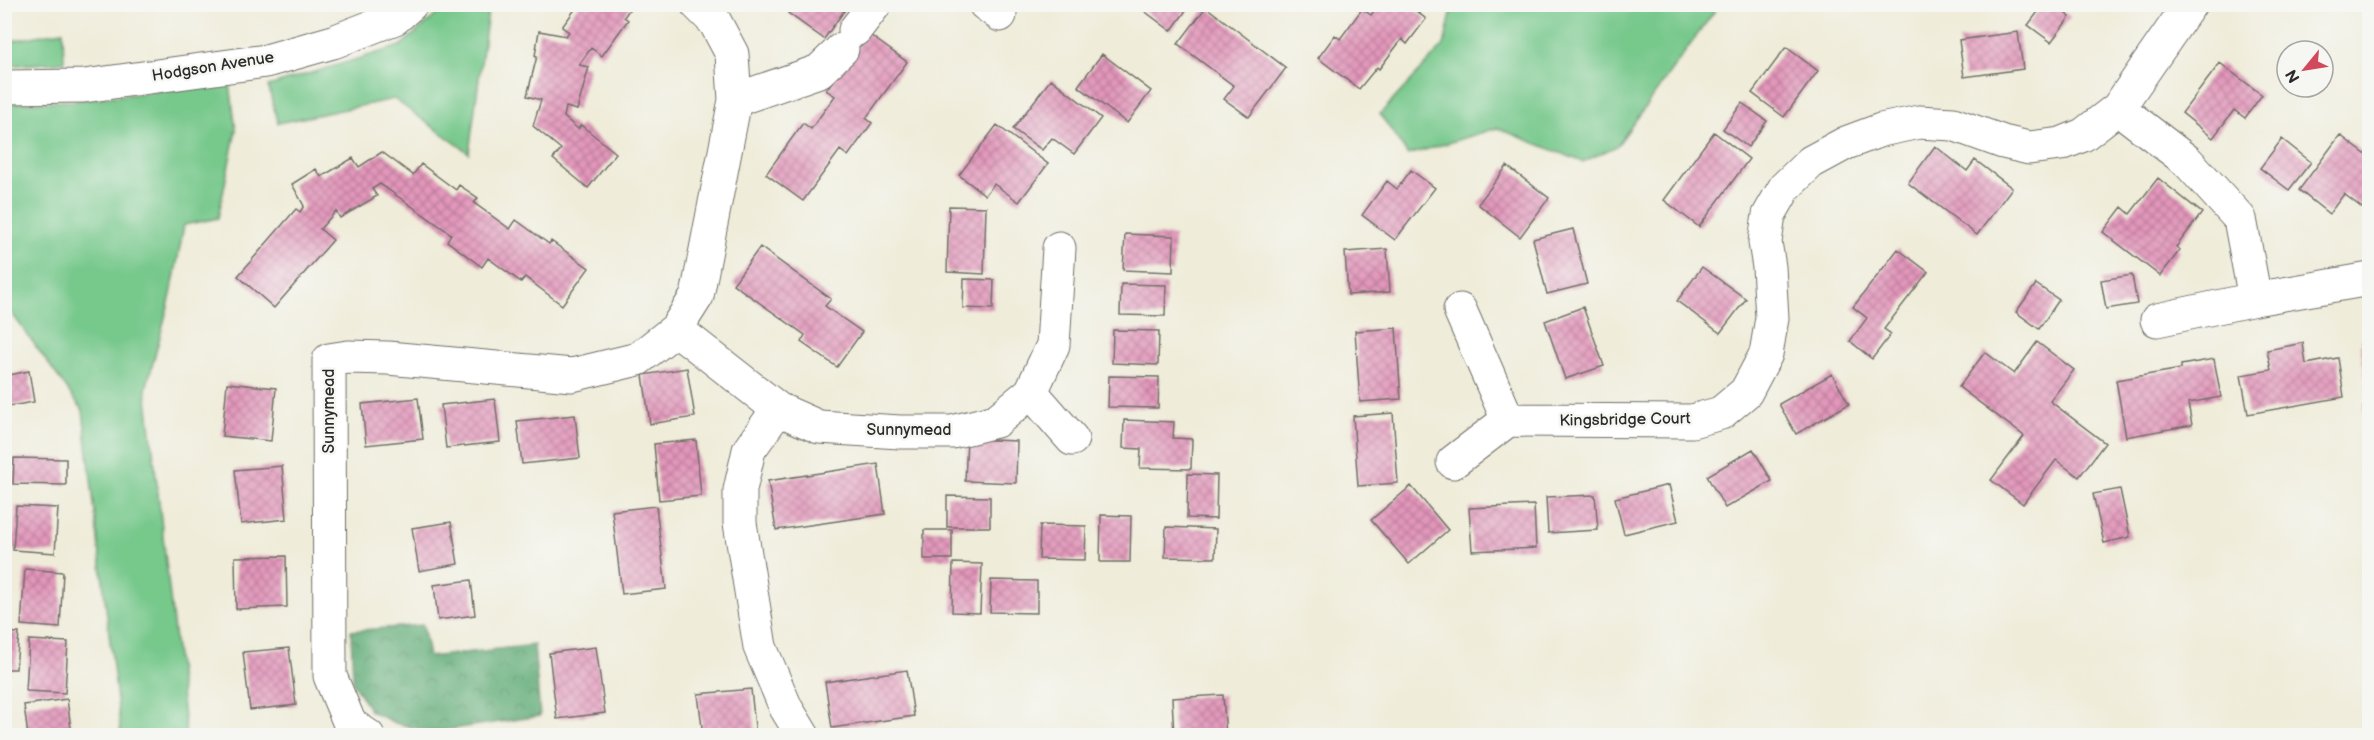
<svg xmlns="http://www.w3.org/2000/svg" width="2374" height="740" viewBox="0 0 2374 740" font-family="'Balsamiq Sans',sans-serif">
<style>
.green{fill:#76c88b;stroke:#507a5b;stroke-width:1.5}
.forest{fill:url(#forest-crowns);stroke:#466c51;stroke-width:1.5}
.building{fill:url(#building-cross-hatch)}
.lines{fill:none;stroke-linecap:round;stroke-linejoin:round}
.minor-casing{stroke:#706f68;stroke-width:35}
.minor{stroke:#fff;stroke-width:33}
.labels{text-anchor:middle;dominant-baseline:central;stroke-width:5;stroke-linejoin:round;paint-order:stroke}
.street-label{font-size:16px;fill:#2b2b2b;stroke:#f6f6f2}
</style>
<defs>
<pattern id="forest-crowns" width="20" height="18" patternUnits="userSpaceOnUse" patternTransform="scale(1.5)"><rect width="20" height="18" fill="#60ac77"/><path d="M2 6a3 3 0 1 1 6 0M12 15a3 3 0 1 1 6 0" fill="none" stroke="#4f8c62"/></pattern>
<pattern id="building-cross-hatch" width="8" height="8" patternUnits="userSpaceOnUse" patternTransform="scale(1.5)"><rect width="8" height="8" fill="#e397bb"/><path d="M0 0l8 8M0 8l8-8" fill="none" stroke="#b87b98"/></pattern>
</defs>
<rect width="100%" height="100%" fill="#f6f6f2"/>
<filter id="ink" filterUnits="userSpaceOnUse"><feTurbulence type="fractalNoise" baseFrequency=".0167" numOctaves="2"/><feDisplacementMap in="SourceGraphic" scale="12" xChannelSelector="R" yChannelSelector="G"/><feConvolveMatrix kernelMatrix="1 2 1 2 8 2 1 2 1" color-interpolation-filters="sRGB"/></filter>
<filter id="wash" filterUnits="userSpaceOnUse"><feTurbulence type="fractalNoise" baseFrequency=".008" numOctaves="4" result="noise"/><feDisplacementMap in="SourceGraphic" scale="24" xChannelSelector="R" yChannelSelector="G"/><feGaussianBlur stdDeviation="1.35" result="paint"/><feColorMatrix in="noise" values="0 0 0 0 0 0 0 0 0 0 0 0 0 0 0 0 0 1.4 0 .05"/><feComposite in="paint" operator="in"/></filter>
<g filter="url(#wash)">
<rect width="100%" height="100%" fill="#efecd9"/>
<path class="green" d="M449,4L489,5L469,153L394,99L278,123L268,86L400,46Z
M1453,5V4L1719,5L1617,146L1583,162L1497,128L1408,155L1380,114L1444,45Z
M63,31L64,62L5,66V42Z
M230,83L236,130L218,218L184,225L171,295L146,389L186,735H121L83,411L5,304L4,103L72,101Z"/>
<path class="forest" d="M423,625L429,657L534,645L540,716L432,732L395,723L370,711L353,683L351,631Z"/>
<g id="blocks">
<path class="building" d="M579,4H633L624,17L628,20L602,56L591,48L579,65L589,67L577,110L566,107L564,117L578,129L581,125L616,153L588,188L553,159L561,149L533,126L541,100L527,96L537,56H535L539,31L566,36L569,32L562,27Z
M788,4H849L824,39L788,13L792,8Z
M1135,4H1191L1171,31Z
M1379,4H1407L1426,19L1407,44L1402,39L1379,69L1377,67L1359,89L1318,58L1335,35L1340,39L1362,9L1371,15Z
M1789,4H1814V6L1789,8Z
M2044,4H2053L2070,17L2051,42L2028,25Z
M1206,7L1286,68L1249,117L1224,99L1234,86L1178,44Z
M2018,32L2023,69L1964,77L1959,40Z
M867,33L907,62L866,118L872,123L848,156L840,150L803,201L766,174L803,123L811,129L835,96L826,90Z
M1786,47L1818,71L1784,117L1752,93Z
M1102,54L1151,91L1127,123L1078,86Z
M2220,63L2262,95L2245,118L2234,110L2213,138L2182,113Z
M1051,79L1101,118L1074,154L1052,138L1042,150L1013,129Z
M1742,103L1767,121L1748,147L1723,129Z
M997,125L1048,164L1019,202L994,184L985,195L959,175Z
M1714,132L1749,159L1699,227L1664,200Z
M2340,135L2370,158V214L2344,194L2329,214L2299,190Z
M2282,139L2311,162L2289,190L2260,168Z
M1935,146L1967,171L1975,160L2012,188L1977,235L1908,183Z
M382,152L413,175L421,164L456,190L459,185L478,198L474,203L510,229L516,220L549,244L551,241L589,268L562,305L525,277L521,282L488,258L482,267L447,241L451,234L380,184L372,189L377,196L340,218L336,211L320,229L333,240L274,308L238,276L296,209L300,212L304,206L292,184L316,169L321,177L353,158L359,167Z
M1507,166L1549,198L1520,237L1478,204Z
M1411,170L1435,188L1395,240L1362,215L1387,181L1397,189Z
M2158,178L2202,213L2176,247L2180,250L2160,276L2103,232L2122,207L2130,214Z
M949,206L986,207L984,274L947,272Z
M1573,229L1587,284L1547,294L1533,239Z
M1125,234L1174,236L1173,272L1123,270Z
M760,247L831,299L825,306L862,332L837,367L801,342L805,335L733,284Z
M1387,249L1390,292L1348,295L1345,252Z
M1898,249L1928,272L1884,329L1891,334L1872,359L1850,341L1867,318L1853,307Z
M1702,267L1746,299L1720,333L1677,301Z
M2132,275L2137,304L2106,309L2101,280Z
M964,279L994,280L993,309L963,308Z
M1121,284L1166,285L1165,316L1120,315Z
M2036,284L2059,300L2039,329L2016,312Z
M1583,307L1604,366L1565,379L1545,321Z
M1396,328L1401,399L1360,402L1355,331Z
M1113,330L1159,331L1158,365L1112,363Z
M2037,342L2074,370L2050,401L2105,443L2079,477L2056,460L2023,504L1991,480L2024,436L1959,387L1985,352L2014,374Z
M2370,342V393H2368L2360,344Z
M2303,343L2306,364L2338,358L2344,397L2248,414L2241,375L2271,370L2267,350Z
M2214,359L2221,397L2188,403L2192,425L2126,437L2116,380L2181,369V365Z
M687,368L695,417L650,424L643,375Z
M29,371L34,402L4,407V376Z
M1832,374L1849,404L1796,434L1779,404Z
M1109,376L1159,377L1158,408L1108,407Z
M227,383L276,388L271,441L222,436Z
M418,398L423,439L366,445L362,404Z
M495,399L500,442L446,448L441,405Z
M2370,406V439H2368L2363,407Z
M1393,413L1398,483L1358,486L1353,416Z
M575,415L580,458L522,464L517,421Z
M1124,420L1174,422L1173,438L1192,439L1191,469L1140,468L1141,449L1123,448Z
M4,421H8L9,443H4Z
M967,439L1017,441L1016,483L965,481Z
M696,440L701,496L659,500L654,444Z
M1753,449L1772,481L1725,508L1707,476Z
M14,458L66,459V485L13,484Z
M878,464L885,514L776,530L768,481Z
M282,466L287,519L241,524L235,470Z
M1188,474L1217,475L1216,519L1187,518Z
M1669,485L1678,521L1624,534L1615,498Z
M1411,486L1448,530L1409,564L1371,520Z
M2120,489L2130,537L2104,543L2093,494Z
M1595,495L1598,530L1548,533L1546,497Z
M947,496L990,497V527H947Z
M1534,505L1536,548L1472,551L1469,508Z
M16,506L58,508L55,553L13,550Z
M656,506L666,589L622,594L612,511Z
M1101,515L1131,516L1130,562H1100Z
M451,522L458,564L419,571L412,528Z
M1040,525L1086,526L1085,560L1039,559Z
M1166,527L1216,529L1215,558L1165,557Z
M924,530H952V559H924Z
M286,556L287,607L236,609L235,557Z
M953,563L982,564L980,613L952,612Z
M25,569L63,572L60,628L21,625Z
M471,580L475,615L438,620L434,585Z
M991,580L1037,581V613L990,612Z
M4,632L19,633L16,669H4Z
M29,640L68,642L65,693L26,691Z
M596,647L605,713L557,719L549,653Z
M289,648L296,705L250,710L243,652Z
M907,670L914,716L832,728L825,682Z
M751,689L756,736H703L698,694Z
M1223,695L1226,736H1174L1172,698Z
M67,699L72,736H28L24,705Z"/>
</g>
</g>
<g filter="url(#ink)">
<use href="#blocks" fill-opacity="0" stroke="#706f68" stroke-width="1.5"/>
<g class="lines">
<g class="minor-casing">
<path id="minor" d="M985,4L1000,15
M855,30L875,4
M4,87L84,86L266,61L333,42L395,18L411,4
M735,100L819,71L842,49
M2118,108L2187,161L2240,219L2255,299
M1460,310L1508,420
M2157,320L2255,299L2370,279
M676,329L778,409L819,427L900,432H952L996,421L1031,392L1053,345L1059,248
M1031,392L1072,439
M778,409L749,450L740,490V523L760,647L786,708L803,736
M1453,462L1508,420L1692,421L1721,413L1746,392L1766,354L1772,318L1769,267L1765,242L1769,215L1785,187L1811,162L1846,143L1881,130L1919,122L1953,124L2003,142L2029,148L2061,144L2083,135L2118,108L2190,4
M368,736L350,724L330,676L329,360L348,357L388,358L572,375L638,359L676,329L697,296L735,100L732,54L715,22L697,4"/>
</g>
<use href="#minor" class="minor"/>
</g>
</g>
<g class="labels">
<g class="street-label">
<text transform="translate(213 67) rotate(-9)">Hodgson Avenue</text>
<text transform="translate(329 411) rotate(-90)">Sunnymead</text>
<text transform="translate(1625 420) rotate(-1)">Kingsbridge Court</text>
<text x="909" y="430">Sunnymead</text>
</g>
</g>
<rect width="2374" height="740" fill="none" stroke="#f6f6f2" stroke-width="24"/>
<g transform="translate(2305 69) rotate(240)"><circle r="28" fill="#f6f6f2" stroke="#a5a5a2" stroke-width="1.5"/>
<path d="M0-4.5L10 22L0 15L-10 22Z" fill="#d1495b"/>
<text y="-9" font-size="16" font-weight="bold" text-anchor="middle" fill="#2b2b2b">N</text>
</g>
</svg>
